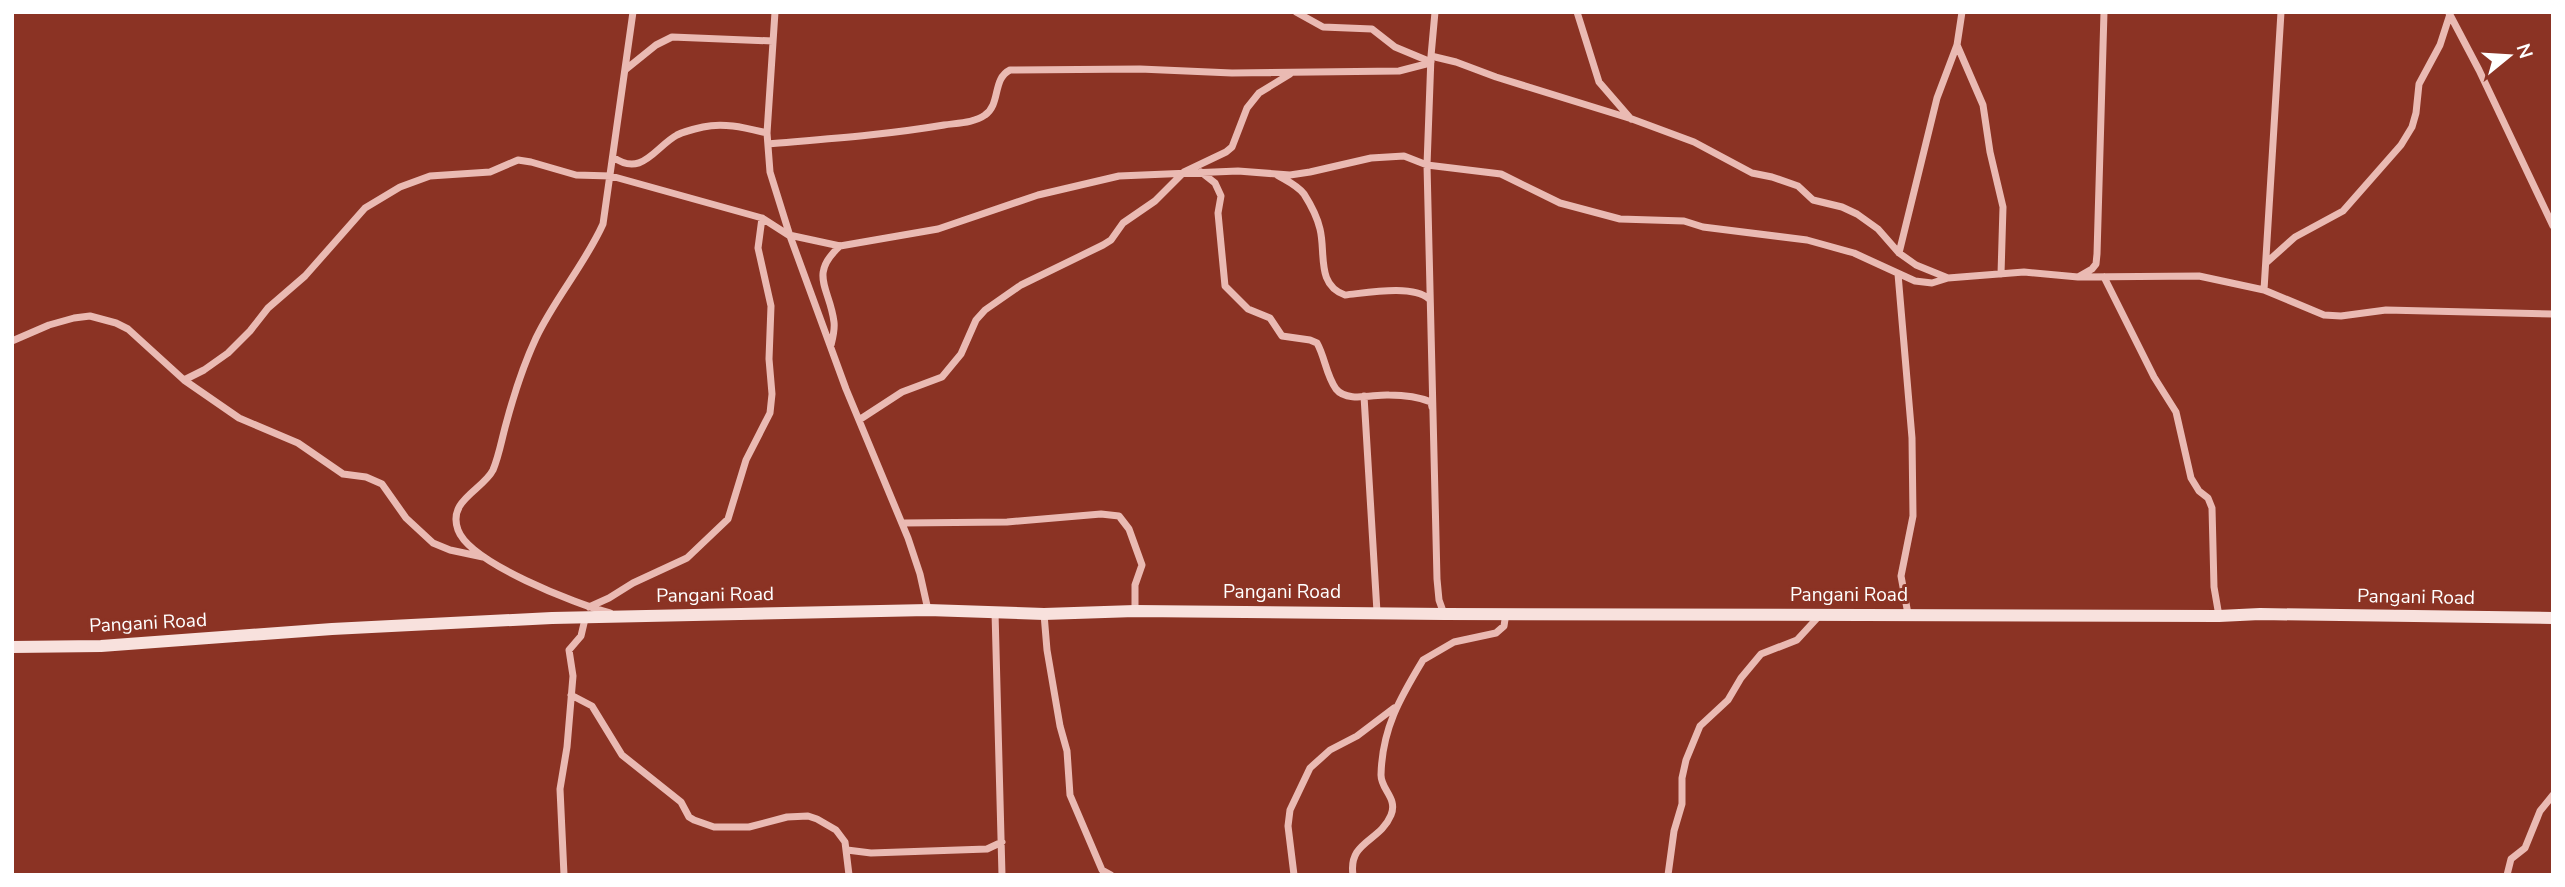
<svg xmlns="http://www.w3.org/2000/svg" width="2565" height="887" viewBox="0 0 2565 887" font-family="'Nunito Sans',sans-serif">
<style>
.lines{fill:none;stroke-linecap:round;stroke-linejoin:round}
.minor{stroke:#eabab3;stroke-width:7}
.secondary{stroke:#f8e1dd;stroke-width:12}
.labels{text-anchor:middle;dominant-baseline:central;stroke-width:6;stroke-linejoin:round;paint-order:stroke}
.street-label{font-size:19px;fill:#fff;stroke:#8b3324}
</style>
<rect width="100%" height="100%" fill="#8b3324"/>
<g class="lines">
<path class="minor" d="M775,12L767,133L770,172L790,236L846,389L908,538L920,574L928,610
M1296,12L1323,27L1372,29L1395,47L1431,62
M1435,12L1431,56L1427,165L1437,579L1439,600L1444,614
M1577,12L1599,82L1631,119
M2449,13L2479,70L2553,226
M1957,45L1983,105L1990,152L2003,207L2001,274
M1431,56L1456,62L1496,77L1632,119L1694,142L1752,173L1772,177L1798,186L1813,200L1842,207L1857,214L1878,229L1899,253L1916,265L1948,278L2024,272L2078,277L2092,269L2096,264L2097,254L2104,12
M625,70L656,45L672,37L773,41
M768,144C826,139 885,135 944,125C957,123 974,123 985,115C1001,104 992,79 1010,70L1140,69L1232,73L1399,71L1430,63
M613,157C642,178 655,147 677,135C685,131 694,129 703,127C724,122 746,128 767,133
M1201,172L1215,183L1221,196L1218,213L1225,286L1248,309L1270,318L1282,336L1310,340L1317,343C1325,357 1326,375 1336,389C1347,403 1374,394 1389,395C1403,395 1419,397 1431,402L1432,407
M1277,175C1287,181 1297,185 1304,194C1311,205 1317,216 1320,229C1326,253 1316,285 1345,295C1366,293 1413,284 1429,299
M789,235L840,246L938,229L1038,195L1119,176L1238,171L1290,175L1310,172L1371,158L1404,156L1427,165L1501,174L1560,203L1620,219L1684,221L1703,227L1807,240L1854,253L1915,281L1932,283L1948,278
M1899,253L1937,98L1957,45L1962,12
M2266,263L2295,237L2343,211L2401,145L2412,127L2416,113L2419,84L2440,45L2450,14
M1898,274L1912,438L1913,516L1901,576L1908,614
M2079,277L2199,276L2264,290L2324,315L2341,316L2386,310L2553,314
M2104,277L2154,377L2176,412L2191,478L2199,491L2208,498L2212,508L2214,587L2219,616
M2264,290L2281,12
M12,341L49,325L74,318L90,316L116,323L128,329L184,380L239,418L298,443L343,474L366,477L382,484L406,518L433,543L450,550L483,557
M831,345C833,337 835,330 834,322C830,288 808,275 840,246
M184,380L204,370L228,353L250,331L268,308L305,276L365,208L400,187L430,176L490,172L518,160L531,162L576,175L611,176L762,218L790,236
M1364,396L1377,612
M859,420L902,392L942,377L961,354L976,320L985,310L1021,285L1103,245L1111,240L1123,223L1155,201L1184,172L1226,152L1232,147L1247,108L1259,93L1290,74
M903,523L1007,522L1101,514L1119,516L1129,529L1142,565L1135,585V611
M589,607L609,598L633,583L687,558L728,519L746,460L770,413L772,394L769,359L771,306L758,248L762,218
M995,612L1002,875
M610,613C576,604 470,563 458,530C447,500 483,490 493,470C499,456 502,438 506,424C514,394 523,366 536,338C555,298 585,264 603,224L633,12
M1044,614L1047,650L1060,726L1067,751L1070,795L1102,870L1111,875
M571,695L592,706L622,755L681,802L689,817L694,820L714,827H749L787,817L808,816L817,819L836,830L845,842L849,875
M847,850L871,853L987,849L1002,842
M564,875L560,789L567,747L573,676L569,650L581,636L585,619
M1294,875L1288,826L1290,810L1310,768L1330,750L1357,736L1394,708
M1353,875C1348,841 1380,842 1391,815C1398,798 1381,790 1381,775C1382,729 1400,698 1423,660L1454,642L1496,633L1504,626L1506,613
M1668,875L1674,831L1682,804V778L1686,760L1700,726L1728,700L1741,678L1761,654L1797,640L1820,615
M2507,875L2511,859L2525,848L2540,811L2553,795"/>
<path class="secondary" d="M12,647L101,646L332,629L552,618L928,610L1044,614L1135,611L1444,614L2219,616L2260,614L2553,618"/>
</g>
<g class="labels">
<g class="street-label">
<text x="1282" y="592">Pangani Road</text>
<text transform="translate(715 595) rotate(-1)">Pangani Road</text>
<text x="1849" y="595">Pangani Road</text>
<text transform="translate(2416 597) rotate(1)">Pangani Road</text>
<text transform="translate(148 623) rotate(-3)">Pangani Road</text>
</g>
</g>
<rect width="2565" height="887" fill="none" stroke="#ffffff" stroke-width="28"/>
<g transform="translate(2509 56) rotate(72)" stroke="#8b3324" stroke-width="5" paint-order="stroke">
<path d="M0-5L12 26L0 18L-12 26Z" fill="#ffffff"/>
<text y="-10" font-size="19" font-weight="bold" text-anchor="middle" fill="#ffffff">N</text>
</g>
</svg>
